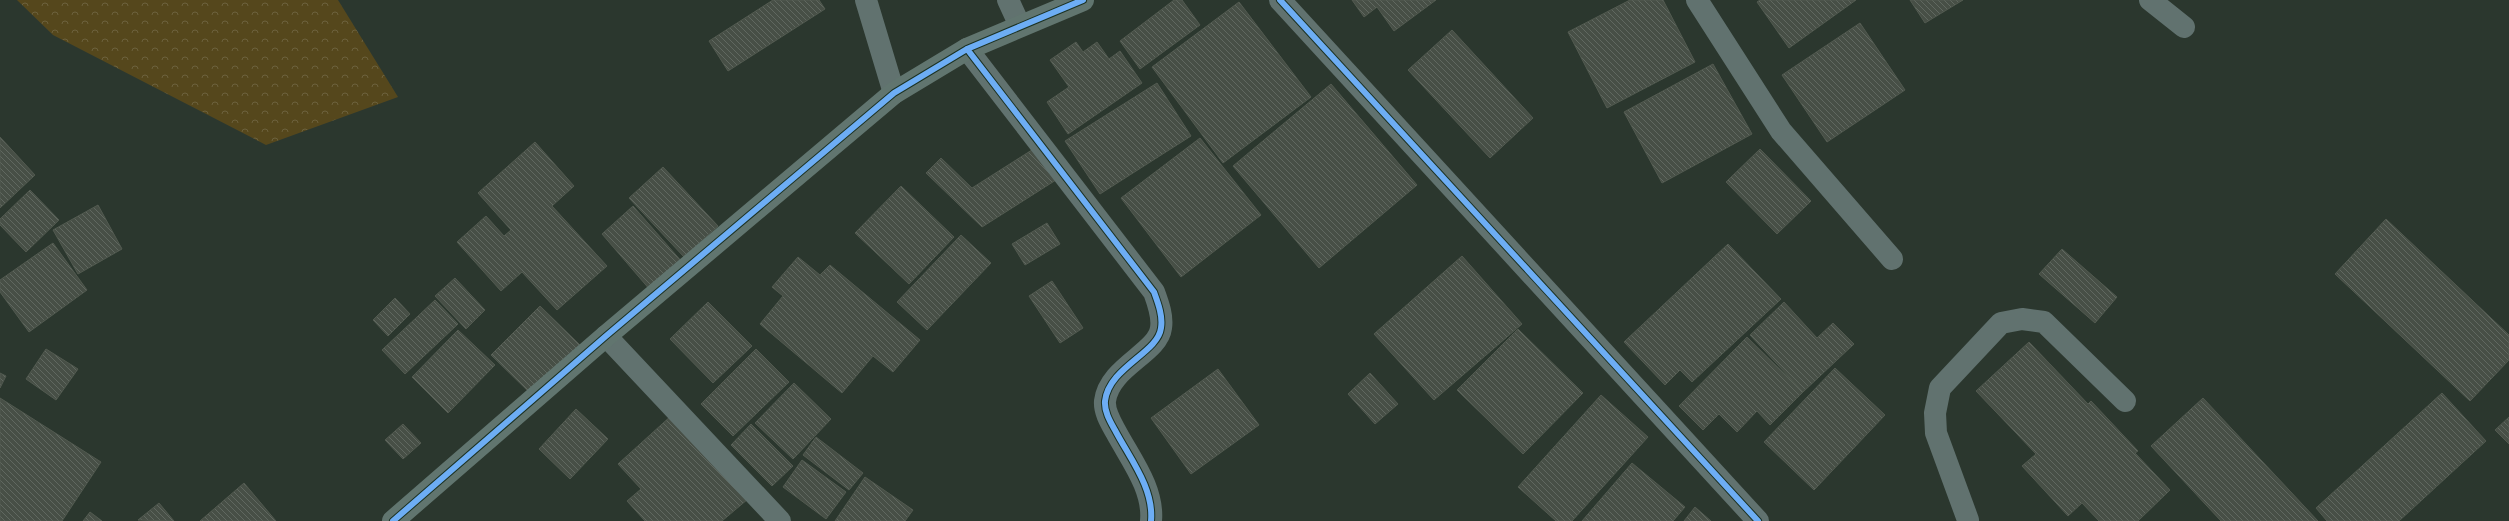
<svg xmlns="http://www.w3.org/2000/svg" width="2509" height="521" viewBox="0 0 2509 521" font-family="Jost,sans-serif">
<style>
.forest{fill:url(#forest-crowns)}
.building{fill:url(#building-back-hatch);stroke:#525a50}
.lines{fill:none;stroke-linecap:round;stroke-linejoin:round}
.lane{stroke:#61726f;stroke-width:22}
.street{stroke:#61726f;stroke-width:22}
.secondary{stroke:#61756f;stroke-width:22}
.cycleway-casing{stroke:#1c3222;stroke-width:8}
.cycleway{stroke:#6dadf4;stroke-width:6}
</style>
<defs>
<pattern id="forest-crowns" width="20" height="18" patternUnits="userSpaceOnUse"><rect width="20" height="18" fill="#55471c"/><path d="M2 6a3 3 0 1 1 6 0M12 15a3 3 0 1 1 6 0" fill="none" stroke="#6c613c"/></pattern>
<pattern id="building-back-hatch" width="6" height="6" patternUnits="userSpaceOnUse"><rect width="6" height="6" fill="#474f46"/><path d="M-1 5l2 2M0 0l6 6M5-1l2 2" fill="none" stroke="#606860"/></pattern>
</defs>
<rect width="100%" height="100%" fill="#2b372e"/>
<path class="forest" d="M17,0H338L398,97L266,145L53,35Z"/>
<path class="building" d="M773,0H819L825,9L728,71L709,41Z
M1174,0H1182L1200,25L1140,69L1120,41Z
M1352,0H1436L1394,31L1377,7L1364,17Z
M1630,0H1663L1695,62L1607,108L1568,32Z
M1760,0H1856L1789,48L1757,2Z
M1910,0H1963L1925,23Z
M1239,2L1311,97L1223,163L1152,67Z
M1860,23L1905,90L1827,142L1782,75Z
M1452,30L1533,118L1490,158L1408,70Z
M1076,42L1083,52L1097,42L1109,59L1120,51L1142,83L1068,134L1047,102L1069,87L1050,60Z
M1713,64L1752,134L1662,183L1624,112Z
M1157,83L1191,136L1100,194L1065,141Z
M1331,84L1417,185L1319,268L1233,166Z
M0,137L35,175L0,208Z
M1200,138L1261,215L1181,277L1121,198Z
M535,142L574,186L552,206L607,266L557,310L522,272L501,291L457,242L486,216L504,236L511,230L478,193Z
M1035,148L1056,180L982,227L926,173L941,158L972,188Z
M1760,149L1811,201L1777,234L1726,182Z
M663,167L718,226L684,257L629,198Z
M901,186L954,237L909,284L855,233Z
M30,190L59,220L26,252L0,225V219Z
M98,205L122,249L78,274L53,230Z
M633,206L683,263L651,291L602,234Z
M2386,219L2509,335V360L2470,401L2335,274Z
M1047,223L1060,244L1025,265L1012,244Z
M961,235L991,263L927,330L897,302Z
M53,243L87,290L29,332L0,292V280Z
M1728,244L1781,299L1692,382L1680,370L1665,385L1624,342Z
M2062,249L2117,297L2095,323L2039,274Z
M1462,256L1522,324L1434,400L1374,334Z
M798,257L820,275L830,265L920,340L893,372L873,356L842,393L760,324L783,296L772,287Z
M455,278L485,310L466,329L435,296Z
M1052,281L1083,328L1060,343L1029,296Z
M395,298L410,314L388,336L373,320Z
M435,300L458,324L405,374L382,350Z
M708,302L752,346L713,383L670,339Z
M1784,302L1817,338L1833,323L1854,344L1803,392L1750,335Z
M540,306L580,345L531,394L491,355Z
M1518,329L1583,393L1523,454L1457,390Z
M458,330L495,365L448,413L412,377Z
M1747,337L1803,392L1770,425L1757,411L1737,432L1719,414L1703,430L1679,406Z
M2029,342L2088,404L2091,401L2138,451L2135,453L2170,490L2138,521H2099L2082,503L2068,516L2022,466L2036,454L1976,391Z
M46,349L78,369L56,400L26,379Z
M756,349L789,382L733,436L701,404Z
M1835,368L1885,415L1814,490L1764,442Z
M1218,369L1259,425L1191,474L1151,418Z
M0,373L6,376L0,388Z
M1370,373L1398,404L1375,424L1348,394Z
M794,383L831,419L793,459L755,423Z
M2442,393L2486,441L2399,521H2327L2316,508Z
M1601,395L1648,437L1572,521H1556L1518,487Z
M0,398L101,462L62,521H0Z
M2203,398L2318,521H2221L2151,446Z
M576,409L608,439L570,479L539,449Z
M672,415L748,499L722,521H645L627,501L641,489L618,464Z
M2509,417V444L2495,430Z
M403,424L421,443L403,459L385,440Z
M751,424L793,466L772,486L731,445Z
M816,437L863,473L849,490L803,455Z
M802,460L846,492L826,519L783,487Z
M1632,463L1685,507L1673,521H1582Z
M865,477L913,510L905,521H835Z
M244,483L276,521H200Z
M159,503L174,521L138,520Z
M1695,507L1711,521H1684Z
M90,512L102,521H83Z"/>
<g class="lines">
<path class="lane" d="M866,0L894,93
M1968,520L1936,433L1935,413L1940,388L2001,323L2022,319L2044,322L2125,401"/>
<path class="street" d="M1008,0L1020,26
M1280,0L1758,521
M1697,0L1781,131L1892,259
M2150,0L2184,27
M967,49L1154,292C1158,303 1163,316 1161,328C1158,353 1109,367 1105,401C1104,412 1111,423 1116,432C1131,460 1154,489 1151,521
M606,336L780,521"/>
<path class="secondary" d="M393,521L606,336L894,93L967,49L1083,0"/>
<g class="cycleway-casing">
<path id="cycleway" d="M1280,0L1758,521
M967,49L1154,292C1158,303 1163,316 1161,328C1158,353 1109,367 1105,401C1104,412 1111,423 1116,432C1131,460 1154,489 1151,521
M393,521L606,336L894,93L967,49L1083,0"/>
</g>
<use href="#cycleway" class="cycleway"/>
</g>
</svg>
